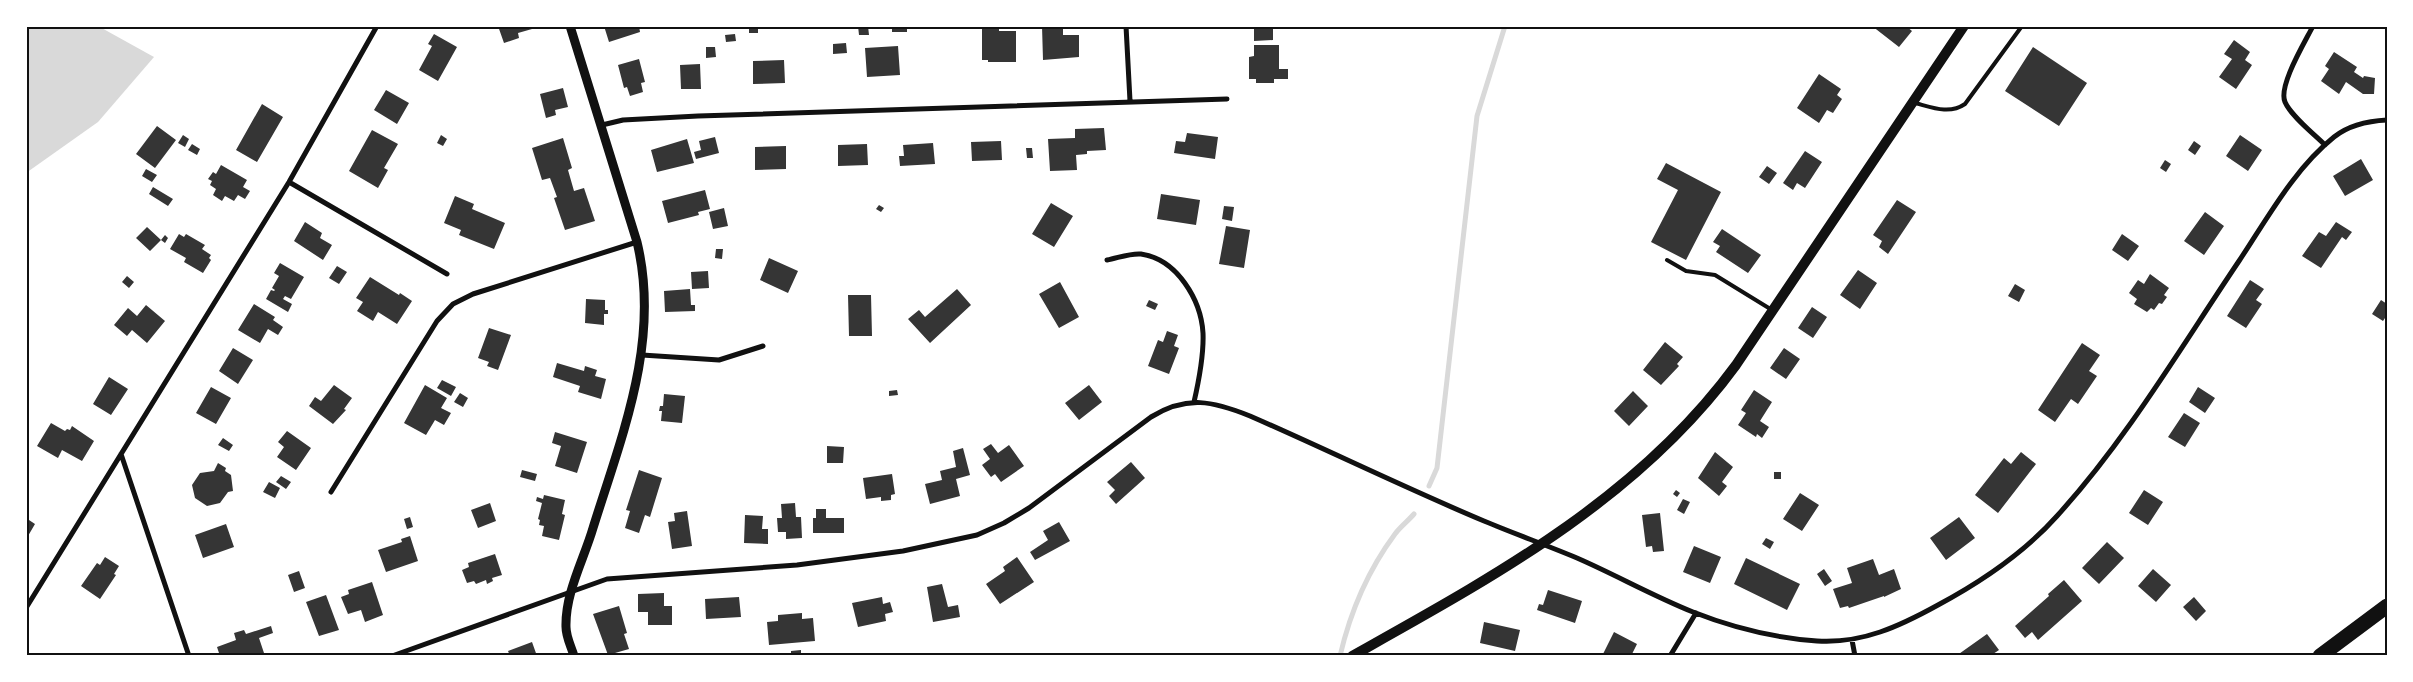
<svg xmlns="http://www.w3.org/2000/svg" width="2413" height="682" viewBox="0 0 2413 682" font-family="'Work Sans',sans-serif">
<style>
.water{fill:#d9d9d9}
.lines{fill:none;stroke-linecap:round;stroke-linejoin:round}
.stream{stroke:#d9d9d9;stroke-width:5}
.building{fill:#353535}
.service{stroke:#111;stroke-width:4}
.minor{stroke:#111;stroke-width:5}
.tertiary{stroke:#111;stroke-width:9}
.secondary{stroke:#111;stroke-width:10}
.motorway{stroke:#111;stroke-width:15}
.neatline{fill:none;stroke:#111;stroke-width:2}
</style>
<rect width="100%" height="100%" fill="#fff"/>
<path class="water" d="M26,26H98L154,57L98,122L26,173Z"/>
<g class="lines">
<path class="stream" d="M1429,486L1437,468L1477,116L1505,26
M1340,656C1350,613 1369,569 1395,534C1400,527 1408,521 1414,514"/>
</g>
<path class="building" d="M498,26H539V27L518,33L519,38L504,43Z
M604,26H639L640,32L609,42Z
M749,26H758V33H749Z
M858,26H868L869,35H859Z
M892,26H907V32H892Z
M1042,26H1063V35H1079V57L1043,60Z
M1254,26H1273V40L1254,41Z
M1872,26H1906L1912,31L1899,47Z
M999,28V31H1016V62H988V60H982V29Z
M434,34L457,47L438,81L419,70L432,46L428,44Z
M735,34L736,41L726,42L725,35Z
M2234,40L2250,52L2245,60L2252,65L2236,89L2219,77L2232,59L2224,54Z
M846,43L847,53L833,54V44Z
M1254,45H1279V69H1288V79H1274V83H1256V79H1249V57L1254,56Z
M898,46L900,75L867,77L865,48Z
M706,47H715L716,57L706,58Z
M2033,47L2087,83L2059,126L2005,91Z
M2334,52L2357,67L2354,72L2363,78L2364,76L2375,78L2374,94H2363L2346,82L2339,94L2321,81L2329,69L2325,66Z
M639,59L645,82L641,83L643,92L630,96L627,87L624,88L618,65Z
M784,60L785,83L753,84V61Z
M700,64L701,89H681L680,65Z
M1819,74L1841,89L1837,95L1842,99L1833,113L1827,110L1819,123L1797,108Z
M563,88L568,107L555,110L556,115L546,118L540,94Z
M386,90L409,103L397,124L374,110Z
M262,104L283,117L257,162L236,150Z
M157,126L176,140L155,168L136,154Z
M1104,128L1106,150L1087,151V154L1076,155L1077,170L1050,171L1048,139L1075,138V129Z
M372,130L398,144L384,168L388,170L378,188L349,171Z
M1187,133L1218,137L1215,159L1174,153L1176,141L1185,142Z
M183,135L189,139L185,147L178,143Z
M441,135L447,139L443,146L437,143Z
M2240,135L2262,150L2248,171L2226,156Z
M715,137L719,153L696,159L694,152L701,150L699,141Z
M563,138L572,168L568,170L574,191L584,188L595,221L565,230L554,198L557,197L550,178L542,180L532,148Z
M687,139L694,163L657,172L651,150Z
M1001,141L1002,160L972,161L971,142Z
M2194,141L2201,146L2195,155L2188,150Z
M933,143L935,164L900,166L899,156H904L903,145Z
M192,144L200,149L197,155L188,150Z
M867,144L868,165L838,166V145Z
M786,146V169L755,170V147Z
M1026,148H1032L1033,158H1027Z
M1805,151L1822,162L1805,188L1797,183L1793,190L1783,183Z
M2361,159L2373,180L2345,196L2333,176Z
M2165,160L2171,164L2166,172L2160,168Z
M1666,163L1721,192L1686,260L1651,242L1678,190L1657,179Z
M221,165L247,180L243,187L250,191L245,199L238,195L234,201L225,196L222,201L213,195L216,189L210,185L212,181L208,179L213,172L216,174Z
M1767,166L1777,173L1769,184L1759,177Z
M146,169L157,175L152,182L142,176Z
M153,187L173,199L168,206L149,194Z
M705,190L710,209L698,212L699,215L668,223L662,201Z
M1161,194L1200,200L1196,225L1157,219Z
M455,196L474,204L472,209L505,223L494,249L459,235L461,230L444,223Z
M1897,200L1916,212L1888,254L1879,247L1882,241L1873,235Z
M1051,203L1073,216L1054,247L1032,234Z
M879,205L884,208L881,212L876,209Z
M1224,206L1234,207L1232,221L1222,219Z
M724,208L728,226L713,229L709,212Z
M2205,212L2224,226L2204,255L2184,241Z
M305,222L322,233L320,238L332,245L323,260L294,241Z
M2336,222L2352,232L2346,240L2342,237L2321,268L2302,256L2319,232L2326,236Z
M1226,226L1250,230L1244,268L1219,264Z
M147,227L161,240L150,251L136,238Z
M1722,229L1761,255L1748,273L1716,252L1720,246L1713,242Z
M179,234L184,237L186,234L205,245L202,249L211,255L209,258L211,260L203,273L184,262L186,258L170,249Z
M2122,234L2139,246L2128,261L2112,250Z
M165,235L168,238L165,243L161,240Z
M716,249H723L722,259L715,258Z
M769,258L798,271L788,293L760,280Z
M280,263L304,277L291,299L285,296L283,299L292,304L288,312L266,299L271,290L274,291L275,290L272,288L279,276L274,273Z
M337,266L347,272L339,284L329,278Z
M1858,270L1877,283L1860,309L1840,295Z
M708,271L709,288L692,289L691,272Z
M2150,274L2169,288L2164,295L2167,297L2162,304L2159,303L2154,310L2151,308L2147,312L2134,304L2137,299L2129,293L2138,280L2144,284Z
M127,276L134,282L129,288L122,282Z
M370,277L399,295L400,293L412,301L397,324L378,312L373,321L357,311L363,302L356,298Z
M2250,280L2264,289L2256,300L2262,304L2246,328L2227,316Z
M1060,282L1079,317L1059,328L1039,294Z
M2015,284L2025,290L2019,302L2008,296Z
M690,289L691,305H695V311L665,312L664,291Z
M957,289L971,305L930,343L908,319L919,310L925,317Z
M848,295H871L872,336H849Z
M586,299L605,300V310H608V314H604V325L585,323Z
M1149,300L1158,304L1155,310L1146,306Z
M2381,300L2387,304V315L2383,321L2372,314Z
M254,304L275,317L273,320L283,327L278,335L268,329L260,343L238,330Z
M146,305L165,321L147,343L132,330L127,336L114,325L128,308L137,316Z
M1812,307L1827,317L1813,338L1798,328Z
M489,328L511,335L498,370L487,366L489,362L478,358Z
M1167,331L1178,335L1174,346L1179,348L1169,374L1148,366L1158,340L1163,342Z
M1665,342L1683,357L1677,364L1679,366L1661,385L1643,370Z
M2082,343L2100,355L2089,371L2097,376L2078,404L2071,399L2055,422L2038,410Z
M233,348L253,360L238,384L219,371Z
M1784,348L1800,359L1786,379L1770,368Z
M557,363L584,371L585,366L597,370L595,376L606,379L601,399L578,392L580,386L553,377Z
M109,377L128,389L111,415L93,404Z
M442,380L456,387L451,396L437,388Z
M334,385L352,398L344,409L346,410L333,424L309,406L315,397L321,401Z
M425,385L447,398L441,408L451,413L444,425L435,420L426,435L404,423Z
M1089,385L1102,402L1079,420L1065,403Z
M211,387L231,398L216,424L196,413Z
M2198,387L2215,398L2205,413L2189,402Z
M897,390L898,395L889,396V391Z
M1754,390L1772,402L1760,421L1769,427L1762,438L1757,434L1756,437L1738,425L1746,413L1741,410Z
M1633,391L1648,406L1629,426L1614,411Z
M460,393L468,398L463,407L454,402Z
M664,394L685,396L682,423L661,421L662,411H659L660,406H663Z
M2184,413L2200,423L2185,447L2168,437Z
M51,423L65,431L67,429L70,430L72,426L94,441L82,461L62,450L58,458L37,446Z
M287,431L311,448L296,470L277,457L284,447L278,442Z
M555,432L587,442L577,473L555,466L561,446L552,443Z
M223,438L233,445L229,451L218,445Z
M991,444L998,453L1009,445L1024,466L1001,482L995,474L991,477L982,465L990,459L983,449Z
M827,446L844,447L843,463H827Z
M963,448L970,475L956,479L960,496L930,504L925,484L942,480L940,471L956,467L953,451Z
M1715,452L1733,467L1722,482L1727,486L1719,496L1698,478Z
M2021,452L2036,464L1998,513L1975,495L2004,458L2011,464Z
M1131,462L1145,478L1116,504L1109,496L1115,490L1107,482Z
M218,463L226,468L225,471L231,475L233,491L228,492L220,503L207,506L195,498L192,485L200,473L214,471Z
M522,470L537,474L535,481L520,477Z
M639,470L662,478L650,517L645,515L639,533L625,528L630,511L626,510Z
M1774,472H1781V479H1774Z
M892,474L895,494L891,495V500L881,501V497L866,499L863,478Z
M281,476L291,482L286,489L276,482Z
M269,482L280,488L275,498L263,492Z
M1676,490L1680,493L1677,497L1673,494Z
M2144,490L2163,502L2148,525L2129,513Z
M1800,493L1819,505L1802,531L1783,519Z
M544,495L565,500L562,514L565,515L559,540L542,536L544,526L539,525L540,520L538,519L542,503L536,501L537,497L543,499Z
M1683,499L1690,502L1684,514L1677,510Z
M490,503L496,521L478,528L471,510Z
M795,503L796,517H801L802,538L786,539V532H778L777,518H782L781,504Z
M816,509H826V518H844V533H813V518H816Z
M687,511L692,546L672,549L668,522L675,521L674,513Z
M1660,513L1664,551L1653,552L1652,546L1646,547L1642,515Z
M745,515L763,516L762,529H768V544L744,543Z
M410,517L413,527L407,529L404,519Z
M1959,517L1975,538L1946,560L1930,538Z
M26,518L35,524L28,536L26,535Z
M1059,522L1070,541L1035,560L1030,552L1048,540L1043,531Z
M226,524L234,547L203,558L195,535Z
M410,536L418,561L386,572L378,550L402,542L401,539Z
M1766,538L1774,542L1770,549L1762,544Z
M2107,542L2124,558L2099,584L2082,568Z
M1694,546L1721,557L1710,583L1683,572Z
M495,554L502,575L492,578L493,581L487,584L486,580L476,584L474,581L467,583L462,570L469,567L468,563Z
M105,557L119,566L114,574L116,575L100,599L81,586L97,563L100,565Z
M1017,557L1034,582L1000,604L986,584L1005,571L1003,567Z
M1746,558L1800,584L1787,610L1734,584Z
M1873,559L1879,575L1894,569L1901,589L1884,597V596L1849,608L1848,606L1840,608L1833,589L1852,583L1847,568Z
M1824,569L1832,581L1825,586L1817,574Z
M2153,569L2171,585L2156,602L2138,586Z
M299,571L305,588L294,592L288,575Z
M2064,580L2082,601L2038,640L2032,632L2025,638L2015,626L2049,596L2048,594Z
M372,582L383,615L365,622L361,610L348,614L341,597L349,594L348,590Z
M942,584L948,607L958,605L960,617L933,622L927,587Z
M1548,590L1582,601L1575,623L1537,610L1539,604L1543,605Z
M664,593V606H672V625H648V612H638V594Z
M326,595L339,630L319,636L306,602Z
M739,597L741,617L706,619L705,599Z
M882,597L883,604L890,602L893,612L885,614L886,621L858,627L852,603Z
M2194,597L2206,611L2196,621L2183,607Z
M619,606L627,633L624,634L629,649L608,655L593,614Z
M802,613V619L813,618L815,641L769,645L767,622L778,621V615Z
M1484,622L1520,630L1515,651L1480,643Z
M271,626L273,633L259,638L264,653L257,656H220L217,647L236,640L234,633L244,630L246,634Z
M1614,632L1637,644L1631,656L1603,654Z
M1987,634L1999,650L1990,656H1956Z
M532,642L537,656H510L508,651Z
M801,650V656H791V651Z"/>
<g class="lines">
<path class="service" d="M1915,103C1931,107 1949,115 1965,104L2022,26
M1667,260L1686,271L1715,275L1772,310"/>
<path class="minor" d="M1126,26L1130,101
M2313,26C2305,42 2278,86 2285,102C2291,116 2314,134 2325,145
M602,125L623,120L698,116L1227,99
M289,182L447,274
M1107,260C1118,258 1130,253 1141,254C1177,259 1201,300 1203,333C1204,356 1199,380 1194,402
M642,355L719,360L763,346
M121,454L189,656
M331,492L437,321L453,304L473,294L637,242
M26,608L289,182L377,26
M1852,640L1855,656
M392,656L607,579L797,565L903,551L977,535L1004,523L1029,508L1151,417C1187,395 1213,401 1250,416C1328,450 1405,488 1484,521C1515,534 1546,545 1577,558C1616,575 1653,596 1693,612C1731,627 1776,638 1817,641C1862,644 1900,626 1938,605C1981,582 2024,553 2057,516C2127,439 2181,347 2239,261C2267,219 2294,169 2334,137C2349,125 2367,121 2387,120
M1670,656L1696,613"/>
<path class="tertiary" d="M570,26L637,242C661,341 622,435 593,528C584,559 565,593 566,627C566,637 571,646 574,656"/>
<path class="secondary" d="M1352,656C1493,577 1638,499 1736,365L1964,26"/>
<path class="motorway" d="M2320,656L2387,606"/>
</g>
<rect width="2413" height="682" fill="none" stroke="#ffffff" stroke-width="55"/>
<rect x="28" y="28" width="2358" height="626" class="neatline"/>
</svg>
